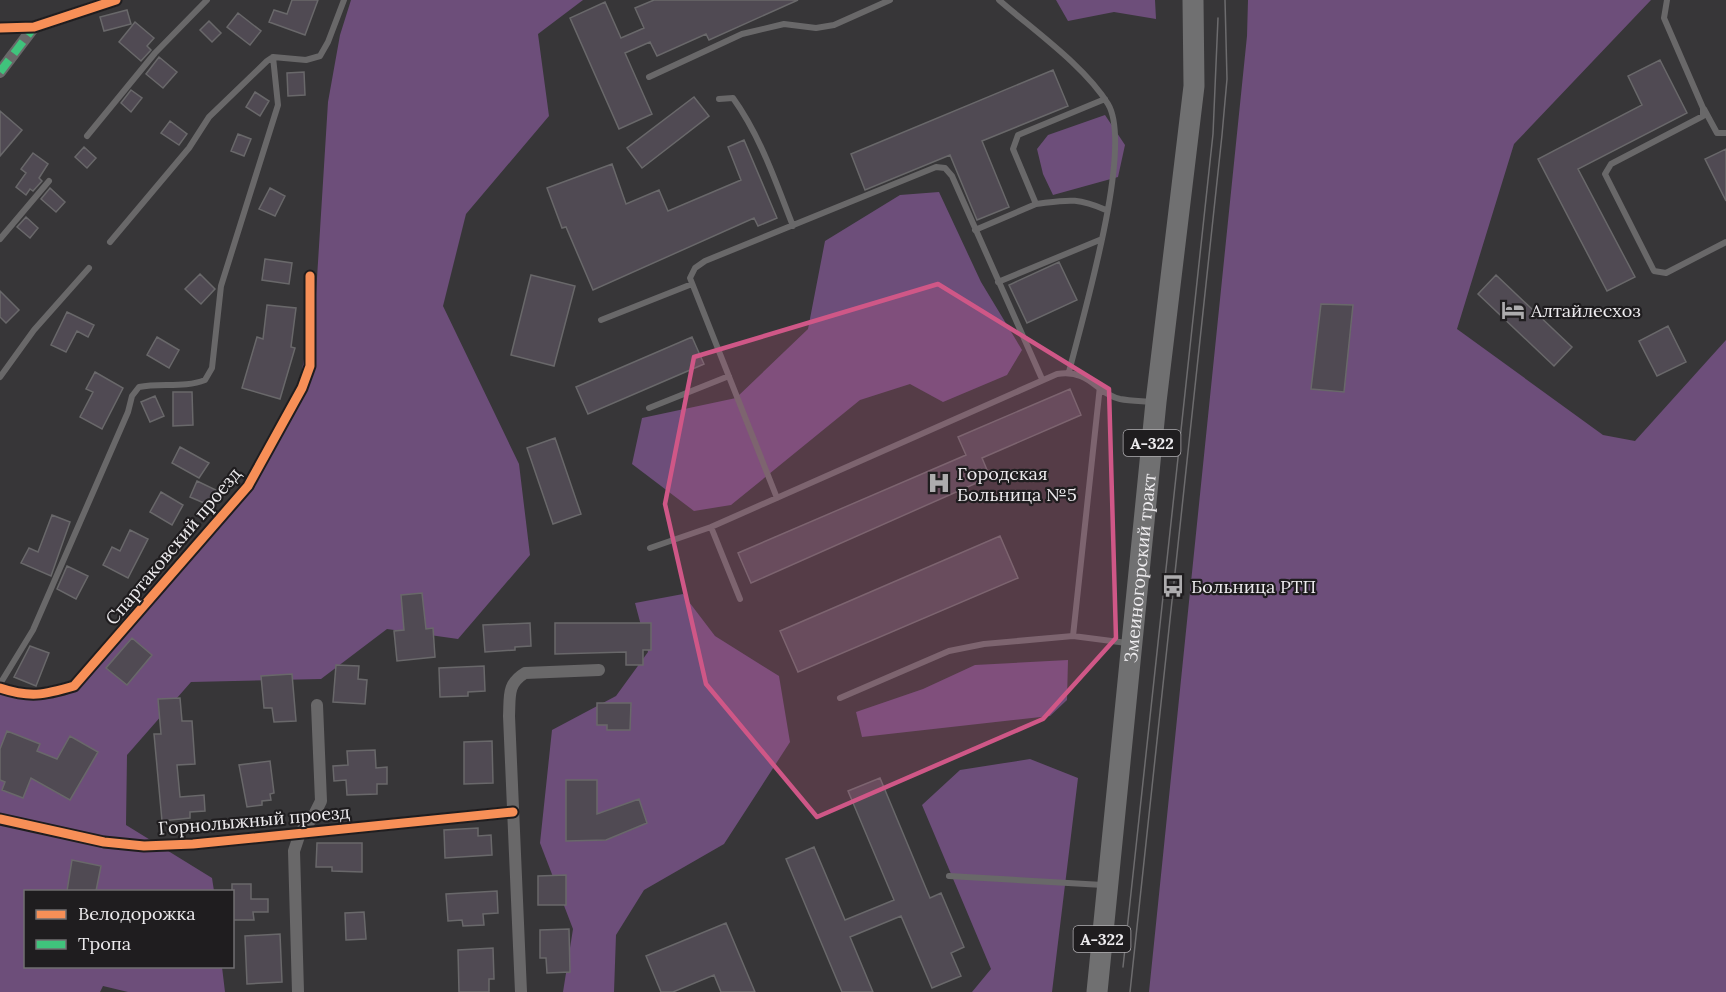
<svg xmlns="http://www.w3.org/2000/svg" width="1726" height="992" viewBox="0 0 1726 992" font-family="Lora,serif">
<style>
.forest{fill:#6d4e7a}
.building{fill:#504a53;stroke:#69686a;stroke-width:1.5}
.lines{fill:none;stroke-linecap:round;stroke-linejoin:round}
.service{stroke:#696869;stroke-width:6}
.minor{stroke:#696869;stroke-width:12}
.trunk{stroke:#707071;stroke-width:21}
.tram{stroke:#6d6c6e;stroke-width:1.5}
.quiet{stroke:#40c37c;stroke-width:8;stroke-dasharray:15 8;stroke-linecap:butt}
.cycleway-casing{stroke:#1f1d1f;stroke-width:13}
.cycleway{stroke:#f78f57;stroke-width:9}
.marked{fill:#cf5787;fill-opacity:0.2;stroke:#cf5787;stroke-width:4.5;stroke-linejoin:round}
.labels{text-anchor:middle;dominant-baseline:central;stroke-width:4.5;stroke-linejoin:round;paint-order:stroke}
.shield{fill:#1f1d1f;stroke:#afadb0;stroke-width:1.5}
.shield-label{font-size:16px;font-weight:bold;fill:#edebee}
.poi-label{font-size:18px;fill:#edebee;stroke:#1f1d1f;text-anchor:start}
.street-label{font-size:18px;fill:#edebee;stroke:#1f1d1f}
</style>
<rect width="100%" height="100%" fill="#373638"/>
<path class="forest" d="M351,0H583L538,34L549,116L466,214L443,306L519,464L530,555L458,639L387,629L321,679L191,682L127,755L126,825L212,878L214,891L26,892V966L222,967L225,992H128L103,986L100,992H0V686L23,692L79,689L233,503L299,386L316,294L328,102L340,35Z
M1056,0H1155L1156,19L1114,12L1068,21Z
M1248,0H1651L1514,144L1457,329L1603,435L1635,441L1726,340V992H1149L1247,36Z
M1105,115L1125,145L1118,177L1053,195L1043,174L1037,149L1048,135Z
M939,192L981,282L1022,350L1007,375L943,402L910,384L860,400L731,505L694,511L632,464L642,418L736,398L808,329L825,241L900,195Z
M683,594L715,636L779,676L790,742L724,844L644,890L616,935L614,992H563L573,929L540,843L552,730L616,696L648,652L635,603Z
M1068,660L1067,700L1050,716L862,737L856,712L923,689L975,665Z
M1030,759L1078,778L1052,992H972L991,969L922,805L960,770Z"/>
<path class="building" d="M292,0H318L305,35L269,22L274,10L287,14Z
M654,0H798L709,40L706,34L657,56L650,42L625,53L652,114L619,129L570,18L605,2L621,38L644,28L635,8Z
M127,10L131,24L104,31L100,17Z
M238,13L261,31L250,45L227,27Z
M209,21L221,33L212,42L200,30Z
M135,22L154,38L147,46L151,50L141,61L119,42Z
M159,57L177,72L163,88L146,74Z
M1660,60L1687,113L1578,169L1635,277L1607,291L1538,159L1642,105L1628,76Z
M1053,70L1068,106L982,141L1009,207L977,220L950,155L865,190L851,154Z
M304,72L305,95L288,96L287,73Z
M131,90L142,98L131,112L121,103Z
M255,92L269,101L260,116L246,107Z
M694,97L709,116L642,168L627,148Z
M0,111L22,130L0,156Z
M170,121L187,134L179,145L161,133Z
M238,134L251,139L244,156L231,151Z
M744,140L777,218L758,226L754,218L593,290L566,227L562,228L547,188L612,164L626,204L659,190L668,211L741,180L728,147Z
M84,147L96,158L87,168L75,157Z
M1726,149V201L1705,159Z
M33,153L48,164L39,178L42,181L33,191L30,189L26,195L16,187L26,173L21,169Z
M50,188L65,202L56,212L41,199Z
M270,188L285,196L275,216L259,209Z
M26,217L38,228L30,238L17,227Z
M265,259L292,263L289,284L262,280Z
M1059,262L1077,300L1027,323L1009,285Z
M200,274L215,289L201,304L185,289Z
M531,275L575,286L554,366L511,355Z
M1496,275L1572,347L1554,366L1478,294Z
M0,291L19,310L6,323L0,317Z
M1321,304L1353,305L1344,392L1311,389Z
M267,305L296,308L291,347L295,348L280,399L242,388L257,337L263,339Z
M67,312L94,325L88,337L77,331L66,352L51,345Z
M1668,326L1686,362L1657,376L1639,341Z
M157,337L179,350L169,368L147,355Z
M692,337L704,364L588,414L576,387Z
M95,372L123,388L102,429L80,417L93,392L86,389Z
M1070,389L1081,415L982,458L990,477L751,583L738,553L966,455L958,437Z
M173,392H192L193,425L173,426Z
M155,396L164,416L150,422L141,402Z
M555,438L581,514L553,524L527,448Z
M180,447L209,463L199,478L172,463Z
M197,481L218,491L211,506L190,497Z
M161,492L183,505L172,525L150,512Z
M52,515L70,522L51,576L21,563L29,548L38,552Z
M130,530L148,539L128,578L103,565L112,547L120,551Z
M1000,536L1018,578L798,672L780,631Z
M67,566L88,576L76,599L57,589Z
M422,593L426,629L433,628L435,657L397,661L394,631L404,630L401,595Z
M530,623L531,646L515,647V650L485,652L483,625Z
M555,623H651V650H643V665H626V652L555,654Z
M132,638L152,655L127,685L106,668Z
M30,646L49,653L36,686L14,677Z
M336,665L359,666L358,679L367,680L365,704L333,702Z
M484,666L485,691L468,692V696L440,697L439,668Z
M292,674L296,721L274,722L272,708H264L261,676Z
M180,698L182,721H192L195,764L177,765L180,797L204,795L205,811L190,812V818L162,821L154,734H161L158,699Z
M597,703H631L630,730H607V725H597Z
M7,731L40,744L37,751L57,759L70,736L98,752L70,800L31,778L23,798L2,790L5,782L0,780V749Z
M492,741L493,783L464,784V742Z
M375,750L376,768L387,767V784H377V794L347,795L346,780L334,781L333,766L348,765L347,751Z
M270,761L274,793L270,794L271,800L262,801V805L247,807L239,765Z
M880,778L930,898L941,893L964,947L951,953L961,976L932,988L901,916L850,937L873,992H842L786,859L814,847L845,920L894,900L848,791Z
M566,780H597V814L639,799L647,823L606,840L566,841Z
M478,828V836L491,835L492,855L445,858L444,830Z
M317,843H362V872L332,871V867H316Z
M72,860L101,866L96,891H67Z
M566,875V905H538V876Z
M232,884H251V899H268V912H253L254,920H232Z
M497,891L498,913L483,914L484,925L463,926L462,920L448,921L446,894Z
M364,912L366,939L346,940L345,913Z
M726,923L755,992H721L714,975L673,992H661L646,956Z
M569,929L570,972L547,973L546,958H540V930Z
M280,934L282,982L247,984L245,936Z
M493,948L494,979H489V992H459L458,950Z"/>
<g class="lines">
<path class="service" d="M999,0C1032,29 1085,66 1108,104C1134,147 1082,319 1069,372
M1667,0L1664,18L1703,108V116L1611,164L1605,174L1654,271L1666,273L1726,242
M649,77L742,34L784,24L816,28L834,25L890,0
M719,99L733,98C761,137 776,183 793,226
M1105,99L1018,135L1013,149L1036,204C1068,200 1076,197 1106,210
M1704,109L1717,133H1726
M87,136L155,53L207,0
M975,230L1036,204
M0,239L49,181
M110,242L189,148L209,117L267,61L273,57L306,60L320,56L328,42L344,0
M998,282L1102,239
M601,320L692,284
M0,377L34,330L89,268
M649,408L729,376
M777,498L690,278L695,268L705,261L936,167L945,168L952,176L1042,379
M711,527L740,599
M650,548L711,527L1057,374C1091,369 1095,393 1120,399C1130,401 1142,401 1153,402
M1073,636L1127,643
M0,684L33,630L128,412L132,396L139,387C161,383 185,388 205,380L212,368L221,286L278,105L273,57
M840,698L949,651L984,644L1073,636L1100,386
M949,876L1103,885"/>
<path class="minor" d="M0,28L34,27L116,0
M0,72L34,27
M0,688C30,698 44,695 74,686L248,486L302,388L310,366V276
M0,819L104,842L144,846L193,844L513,812
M298,992L294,851L300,833L313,817L321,801L317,705
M521,992L509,716C510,696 507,684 525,673L599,670"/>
<path class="trunk" id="s1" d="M1097,992L1156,402L1194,86L1193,0"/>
<path class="tram" d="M1123,967L1213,134L1218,18
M1130,992L1222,135L1227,79L1225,0"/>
<path class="quiet" d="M0,72L34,27"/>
<g class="cycleway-casing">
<path id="cycleway" d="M0,28L34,27L116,0
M0,688C30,698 44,695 74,686L248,486L302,388L310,366V276
M0,819L104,842L144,846L193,844L513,812"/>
</g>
<use href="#cycleway" class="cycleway"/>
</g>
<path class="marked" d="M938,284L1109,389L1116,638L1043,719L817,817L706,684L665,504L694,357Z"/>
<defs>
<g id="hotel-bare" transform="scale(1.8)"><path d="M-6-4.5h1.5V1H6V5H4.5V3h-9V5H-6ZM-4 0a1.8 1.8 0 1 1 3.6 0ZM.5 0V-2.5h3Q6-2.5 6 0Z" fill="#adacae" stroke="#1f1d1f" stroke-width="2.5" paint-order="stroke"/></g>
<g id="hospital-bare" transform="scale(1.8)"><path d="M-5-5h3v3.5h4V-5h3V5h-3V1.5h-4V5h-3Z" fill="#adacae" stroke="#1f1d1f" stroke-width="2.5" paint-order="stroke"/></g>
<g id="bus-bare" transform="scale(1.8)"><path d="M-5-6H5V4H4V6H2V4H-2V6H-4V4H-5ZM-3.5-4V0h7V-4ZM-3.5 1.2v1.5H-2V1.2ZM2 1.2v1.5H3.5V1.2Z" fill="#adacae" stroke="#1f1d1f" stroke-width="2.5" paint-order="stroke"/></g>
</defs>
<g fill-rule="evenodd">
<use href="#hotel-bare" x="1513" y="310"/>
<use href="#hospital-bare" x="939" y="483"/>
<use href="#bus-bare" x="1173" y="586"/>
</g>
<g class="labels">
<g class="shield">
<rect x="1123.5" y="430" width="57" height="26" rx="4.5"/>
<rect x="1073.5" y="926" width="57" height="26" rx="4.5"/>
</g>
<g class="shield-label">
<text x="1152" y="443">А-322</text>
<text x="1102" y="939">А-322</text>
</g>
<g class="poi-label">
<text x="1531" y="310">Алтайлесхоз</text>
<text x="957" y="473">Городская<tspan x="957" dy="21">Больница №5</tspan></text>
<text x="1191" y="586">Больница РТП</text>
</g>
<g class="street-label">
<text transform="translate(173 546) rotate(-50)">Спартаковский проезд</text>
<text stroke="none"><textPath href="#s1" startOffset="426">Змеиногорский тракт</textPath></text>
<text transform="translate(254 820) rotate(-5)">Горнолыжный проезд</text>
</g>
</g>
<rect x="24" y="890" width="210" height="78" fill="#1f1d1f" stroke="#716f72" stroke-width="1.5"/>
<rect x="36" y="910" width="30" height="9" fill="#f78f57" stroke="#716f72" stroke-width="1.5"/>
<text x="78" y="920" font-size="18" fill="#edebee">Велодорожка</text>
<rect x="36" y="940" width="30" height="9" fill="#40c37c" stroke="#716f72" stroke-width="1.5"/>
<text x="78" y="950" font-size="18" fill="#edebee">Тропа</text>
</svg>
